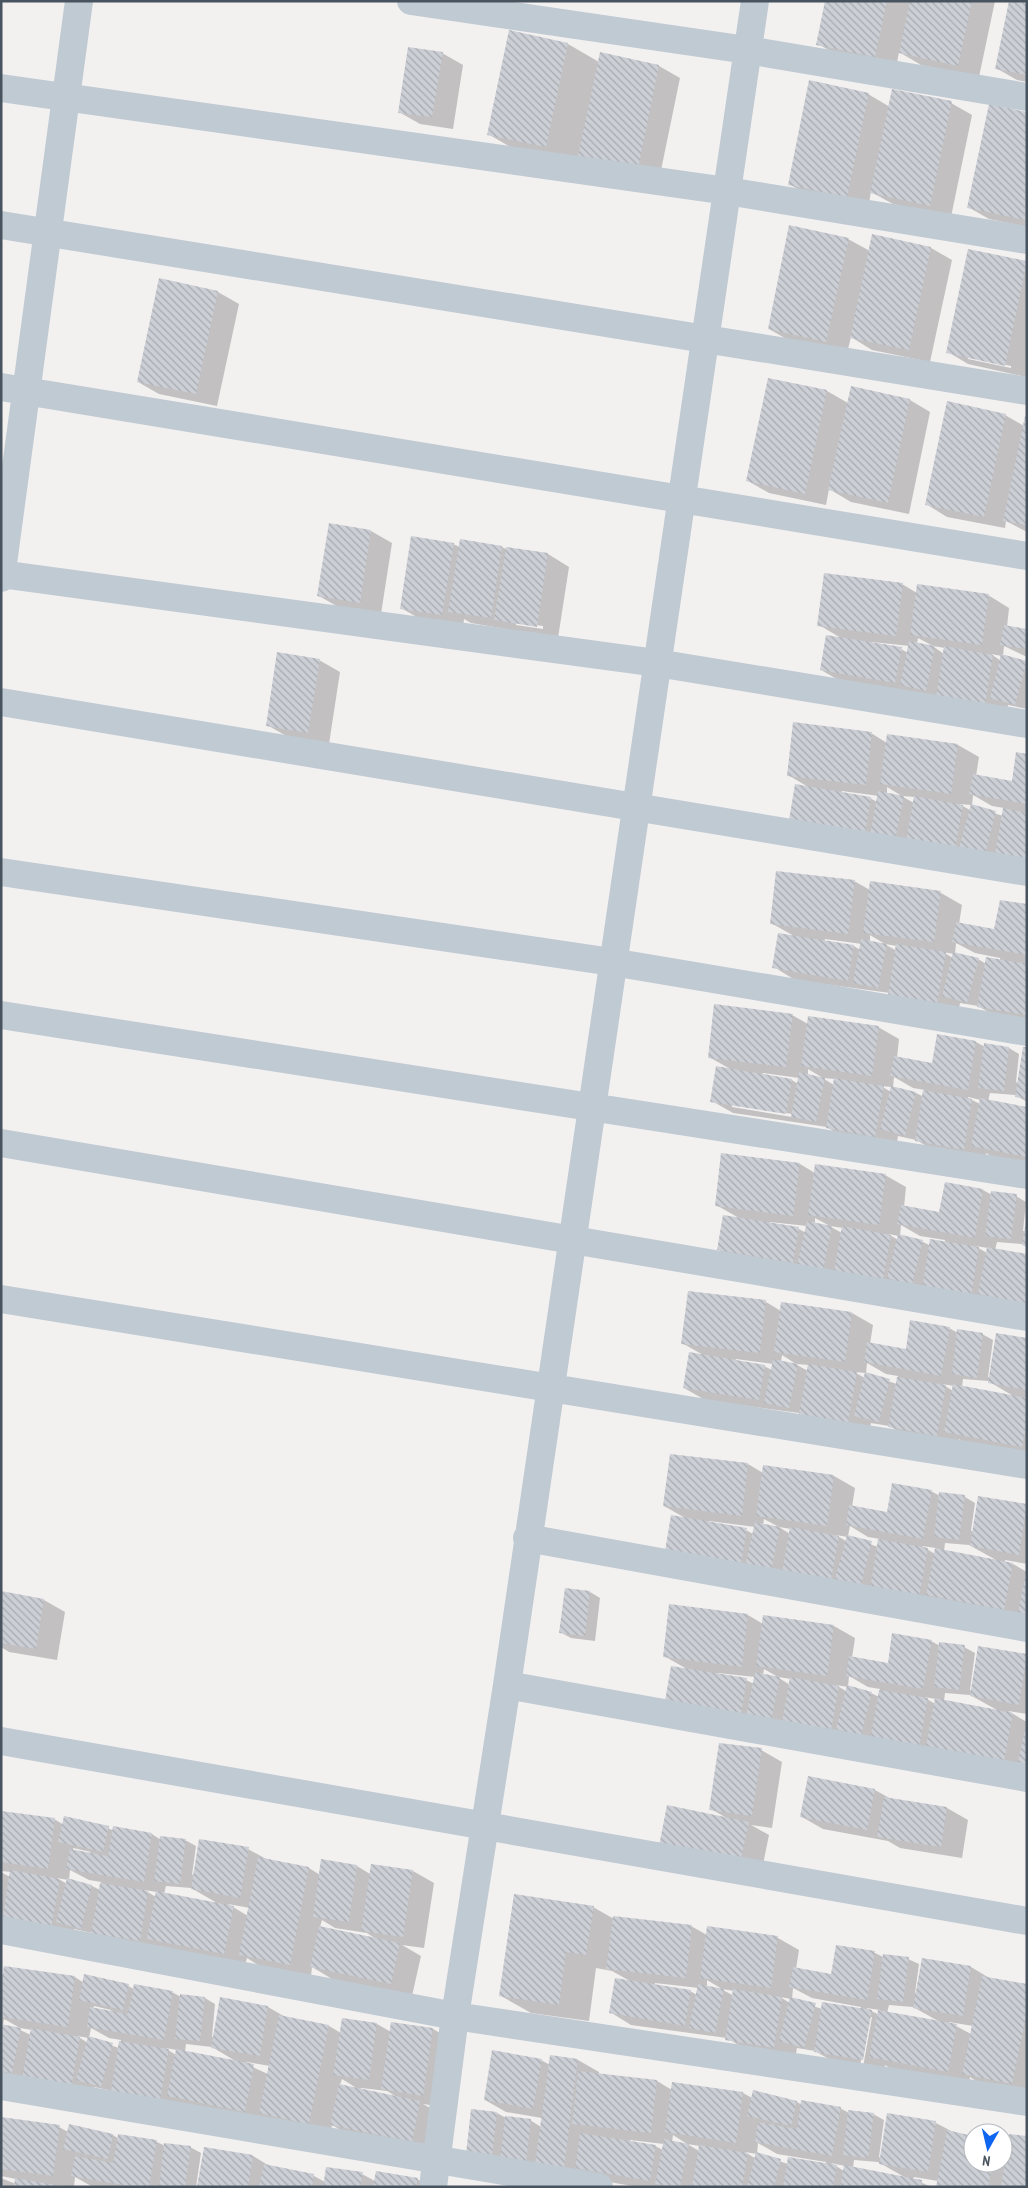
<svg xmlns="http://www.w3.org/2000/svg" width="1028" height="2188" viewBox="0 0 1028 2188" font-family="'PT Sans Narrow',sans-serif">
<style>
.shadow{fill:#0003;fill-rule:evenodd}
.building{fill:url(#building-back-hatch)}
.lines{fill:none;stroke-linecap:round;stroke-linejoin:round}
.minor{stroke:#c0cad3;stroke-width:28}
</style>
<defs>
<pattern id="building-back-hatch" width="6" height="6" patternUnits="userSpaceOnUse" patternTransform="scale(1.25)"><rect width="6" height="6" fill="#cccfd5"/><path d="M-1 5l2 2M0 0l6 6M5-1l2 2" fill="none" stroke="#a7abb0"/></pattern>
</defs>
<rect width="100%" height="100%" fill="#f3f0f0"/>
<path class="shadow" d="M826,1H995L979,77L921,65L899,52L896,68L839,56L818,44Z
M1027,1V82L1017,80L996,68Z
M510,32L568,44L599,62L601,54L659,66L680,78L659,180L519,152L488,134Z
M442,53L463,65L453,129L420,124L399,112Z
M868,94L890,107L951,103L972,115L951,217L893,204L871,192L868,208L810,196L789,184Z
M1027,113V227L989,219L968,207Z
M873,235L931,248L952,260L930,362L872,350L851,337L847,353L790,341L769,329L848,239L870,251Z
M1027,263L1026,377L968,364L948,352ZM968,357L1011,366V368L968,359Z
M218,292L239,304L217,406L159,394L138,382Z
M827,391L848,403L910,400L930,412L909,514L851,502L829,489L826,505L769,493L748,481Z
M1005,415L1024,426L1027,418V532L1006,521L1005,528L947,517L926,504Z
M330,525L371,531L392,543L381,614L340,608L319,596Z
M453,544L460,547H502L506,549L548,554L569,567L558,638L471,623L464,619L463,627L422,620L401,608ZM516,622L543,626V629L516,625Z
M902,584L917,593L988,595L1009,608L1007,627L1027,630V657L1004,646L1003,656L1027,663V709L1008,705L1006,716L917,692L916,694L842,682L821,670L841,638L819,625ZM918,638L933,646L945,648L944,654L934,647L917,644ZM872,642L910,646L908,653L901,649L872,644ZM991,654L1002,656L1001,661Z
M319,660L340,672L329,744L288,737L267,725Z
M871,733L887,743L958,745L979,757L976,776L1013,783L1027,755V873L811,832L810,788L788,775ZM887,787L902,796L915,797L914,803L903,797L887,794ZM842,791L879,796L877,802L870,798L841,793ZM973,795L992,806L1004,808L1003,816L972,806ZM959,804L971,805L970,810Z
M854,881L870,890L941,893L962,905L959,924L995,931L1027,906V1023L999,1018L978,1006L960,1003L958,1014L890,993L795,980L774,967L794,936L771,923ZM870,935L885,944L897,946V951L886,945L870,942ZM825,939L862,944L860,950L854,946L824,942ZM956,943L975,953L1000,958V960L986,964L978,959L955,954ZM943,952L954,954L953,958Z
M792,1015L808,1024L878,1027L899,1039L897,1058L933,1064L976,1042L985,1047V1044L1009,1048L1019,1054L1016,1082L1018,1083L1027,1048V1102L1015,1095L990,1093L988,1101L1027,1108V1164L993,1157L986,1153L985,1161L937,1152L916,1140L898,1136L896,1148L848,1140L827,1127L733,1113L712,1101L732,1070L709,1057ZM808,1069L823,1078L835,1079L834,1085L824,1079L808,1075ZM763,1073L799,1078L798,1084L792,1080L762,1075ZM894,1077L913,1088L925,1090L924,1097L916,1093L893,1087ZM881,1086L892,1087L891,1092ZM968,1097L981,1100L980,1104L968,1098ZM732,1104L792,1114V1117L732,1107Z
M800,1164L815,1173L885,1175L906,1187L904,1207L940,1213L946,1183L983,1190L992,1195L1016,1196L1026,1202L1023,1231H1025L1027,1223V1247L1021,1244L997,1242L995,1250L1027,1311L740,1262L719,1250L739,1218L716,1205ZM815,1218L830,1226L843,1228L842,1233L831,1227L815,1224ZM770,1222L807,1226L806,1233L799,1229L769,1224ZM901,1225L920,1236L945,1240V1242L931,1246L923,1242L900,1236ZM888,1234L899,1236L898,1240ZM975,1246L988,1248L987,1253Z
M766,1302L781,1311L852,1313L873,1325L870,1344L907,1351L949,1328L958,1333L982,1334L993,1340L988,1377H990L1027,1339V1456L967,1444L959,1439L958,1447L910,1438L889,1426L871,1423L869,1434L822,1426L799,1413L705,1400L684,1388L705,1356L682,1343ZM782,1355L796,1364L809,1365L808,1371L797,1365L781,1362ZM736,1359L773,1364L772,1370L764,1366L735,1361ZM867,1363L886,1374L898,1376L897,1384L866,1374ZM854,1372L866,1373L865,1378ZM963,1379L988,1381L1015,1397L962,1387ZM942,1384L954,1386L953,1391Z
M748,1464L763,1473L834,1476L855,1488L852,1507L888,1513L931,1491L940,1496L965,1497L975,1503L971,1531H973L1027,1505V1564L1005,1560V1562L1013,1564L1027,1572V1616L687,1563V1519L664,1506ZM764,1519L779,1527L791,1529L790,1534L779,1527L763,1525ZM709,1521L755,1527L753,1534L746,1530L708,1523ZM850,1526L868,1537L880,1539L878,1547L848,1536ZM836,1535L848,1537L846,1541ZM945,1543L969,1545L996,1560L944,1551ZM922,1546L936,1548L935,1554Z
M1,1592L44,1600L65,1612L57,1660L9,1652L1,1647Z
M590,1592L600,1598L595,1641L571,1638L560,1632Z
M748,1615L763,1624L834,1626L855,1638L852,1658L889,1664L931,1641L940,1646L964,1647L975,1653L970,1690L972,1691L1027,1655V1714L1008,1711L1027,1722V1766L687,1713V1669L664,1656ZM764,1669L778,1677L791,1679L790,1685L779,1678L763,1675ZM718,1673L755,1677L754,1684L746,1680L717,1675ZM849,1676L868,1687L880,1689L879,1697L871,1693L848,1687ZM836,1685L848,1687L846,1691ZM945,1693L970,1695L997,1710L944,1701ZM924,1697L936,1699L935,1704Z
M761,1750L782,1762L772,1828L751,1825L769,1835L761,1874L660,1845L725,1817L711,1809Z
M809,1777L875,1790L891,1799L947,1808L968,1820L962,1858L900,1848L888,1841L823,1829L802,1817Z
M1,1812L54,1819L64,1825L108,1828L114,1831V1827L152,1834L161,1840H185L196,1846L192,1875L248,1849L268,1860L309,1868L320,1875L322,1861L357,1866L370,1874L413,1871L434,1883L424,1948L402,1945L421,1956L412,1996L332,1979L312,1967L311,1976L261,1967L247,1958L245,1965L169,1950L162,1946L161,1953L113,1945L92,1933L74,1929L72,1940L1,1919V1872L10,1877L11,1872L1,1871ZM73,1848L91,1852L90,1854L73,1851ZM70,1870L89,1880L101,1882L100,1890L92,1886L69,1880ZM57,1878L68,1880L67,1884ZM166,1886L191,1888L217,1903L164,1894ZM144,1890L157,1892L156,1897ZM228,1904L250,1908L248,1916ZM322,1920L335,1928L367,1933L376,1939L320,1927Z
M593,1907L614,1919L691,1926L707,1935L778,1938L799,1950L796,1969L832,1975L837,1946L875,1953L883,1957L908,1959L919,1964L915,1993L971,1967L991,1979L1027,1986V2094L984,2086L970,2077L969,2083L892,2069L885,2065L884,2071L836,2063L815,2051L797,2048L795,2059L748,2051L727,2038L631,2025L610,2012L630,1981L612,1971L596,1968L589,2021L531,2013L501,1996ZM707,1980L722,1989L734,1991V1996L723,1990L707,1987ZM655,1983L699,1988L697,1995L690,1991L655,1986ZM793,1988L812,1998L861,2007V2009H822L792,1999ZM780,1997L791,1999L790,2003ZM889,2005L913,2007L940,2022L887,2013ZM866,2008L880,2010L879,2015ZM869,2017H872L863,2067L860,2066ZM949,2022L973,2026L971,2034L956,2026L949,2024Z
M5,1968L75,1977L84,1983L128,1986L134,1989L172,1992L181,1997L205,1998L215,2004L212,2037H214L221,1999L268,2007L287,2018L329,2026L341,2033L343,2020L377,2024L391,2032L433,2029L454,2041L444,2107L423,2104L441,2114L433,2154L353,2137L332,2125L330,2135L281,2125L267,2117L266,2123L94,2087L92,2099L1,2076V1973L4,1975ZM94,2006L111,2010V2012L93,2009ZM4,2019L20,2028L32,2030L31,2035L20,2030L3,2026ZM91,2028L109,2038L121,2040L119,2048L89,2038ZM77,2036L89,2038L88,2043ZM186,2044L212,2047L237,2062L185,2052ZM165,2048L177,2050L176,2055ZM247,2062L270,2066L268,2074L246,2064ZM342,2079L358,2089L340,2085ZM361,2088L387,2091L397,2097L360,2090Z
M551,2056L578,2060L599,2072V2075L657,2081L672,2090L743,2093L752,2098L797,2102L802,2105L840,2108L849,2113L873,2114L884,2120L879,2157L881,2158L888,2115L936,2123L955,2133L973,2137V2163H1003V2145L1008,2149L1027,2187H937L938,2181L914,2177L913,2179L932,2187H638L478,2159L497,2113L506,2118L530,2120L541,2127L542,2118L506,2112L485,2100L541,2060L550,2065ZM673,2135L687,2144L700,2146L699,2151L689,2145L672,2142ZM630,2140L664,2144L663,2150L655,2146L630,2142ZM758,2143L777,2154L826,2162V2165L788,2164L757,2154ZM745,2152L757,2154L755,2158L753,2157ZM854,2160L878,2162L906,2178L853,2168ZM831,2163L845,2166L844,2171Z
M1,2118L59,2127L68,2132L113,2135L119,2139V2135L157,2142L165,2146L190,2147L201,2153L196,2187H93L75,2177L74,2187H1V2178L16,2184V2179L1,2176Z
M253,2156L271,2167L314,2176L325,2182L362,2174L375,2181L417,2179L431,2187H199Z"/>
<path class="building" d="M825,1H887L875,57L816,45Z
M910,1H972L958,66L899,53Z
M1009,1H1027V75L995,69Z
M509,30L568,43L546,147L487,135Z
M408,47L443,52L432,117L398,113Z
M600,52L659,65L638,169L578,156Z
M809,80L869,93L847,197L788,185Z
M892,89L952,101L930,206L870,193Z
M989,104L1027,112L1025,220L967,208Z
M789,225L849,238L826,342L768,329Z
M872,234L931,247L909,350L850,338Z
M968,249L1027,261L1005,366L946,353Z
M159,278L218,291L196,394L137,382Z
M768,378L827,390L805,494L746,481Z
M851,386L910,399L888,503L828,490Z
M947,401L1006,414L984,517L925,505Z
M1025,416L1027,417V525L1003,521Z
M329,523L371,530L360,603L317,596Z
M411,536L454,543L442,615L400,609Z
M460,539L502,546L491,618L448,612Z
M506,547L548,553L537,627L494,620Z
M824,573L903,583L896,636L817,626Z
M917,584L989,594L982,645L910,635Z
M1004,625L1027,629V649L1000,645Z
M826,635L902,647L895,683L820,670Z
M909,641L935,646L926,691L900,685Z
M944,646L993,655L985,705L936,697Z
M277,652L320,659L308,733L266,726Z
M1001,654L1027,661L1015,705L990,698Z
M793,722L872,732L866,785L787,776Z
M887,734L958,744L951,794L880,784Z
M1016,752L1027,754V804L969,794L973,774L1012,781Z
M795,784L871,797L865,833L789,820Z
M878,791L904,796L895,840L870,835Z
M914,796L963,805L954,855L905,847Z
M971,804L996,811L985,854L959,848Z
M1003,808L1027,813V865L994,859Z
M776,871L855,880L848,934L770,924Z
M870,881L941,891L934,942L863,933Z
M1000,900L1027,904V955L952,942L956,922L994,929Z
M778,933L854,945L848,981L772,968Z
M861,939L887,944L878,988L853,983Z
M896,944L946,952L937,1003L888,995Z
M953,952L979,958L967,1003L942,996Z
M986,957L1027,964L1026,1015L977,1007Z
M714,1004L793,1014L786,1067L708,1058Z
M808,1016L879,1026L872,1076L801,1066Z
M937,1034L976,1041L968,1090L890,1076L894,1056L932,1063Z
M984,1043L1009,1047L1004,1091L978,1088Z
M1023,1047H1027V1099L1015,1097Z
M716,1066L792,1079L786,1114L710,1102Z
M799,1072L825,1078L816,1122L791,1117Z
M834,1078L884,1086L875,1137L826,1128Z
M891,1086L916,1092L905,1136L880,1129Z
M923,1090L972,1099L964,1150L915,1141Z
M980,1098L1027,1107V1157L971,1146Z
M721,1153L800,1163L793,1216L715,1206Z
M815,1164L886,1174L879,1225L808,1215Z
M945,1182L983,1189L975,1238L897,1224L901,1205L939,1212Z
M991,1191L1017,1194L1011,1239L985,1236Z
M723,1215L799,1227L793,1263L717,1250Z
M807,1221L832,1226L823,1270L797,1265Z
M1026,1221H1027V1246L1022,1245Z
M842,1226L891,1235L882,1285L833,1277Z
M898,1234L923,1240L912,1285L887,1278Z
M930,1239L979,1247L971,1297L922,1289Z
M987,1247L1027,1254V1304L978,1294Z
M688,1291L766,1300L760,1353L681,1344Z
M781,1302L852,1312L845,1362L774,1352Z
M910,1320L950,1327L941,1376L864,1362L867,1342L906,1349Z
M957,1329L983,1333L977,1378L952,1374Z
M996,1333L1027,1338V1390L988,1383Z
M689,1352L765,1365L759,1400L683,1388Z
M773,1359L798,1364L789,1408L764,1403Z
M808,1364L857,1372L848,1423L799,1414Z
M865,1372L890,1379L879,1422L854,1416Z
M897,1377L946,1385L937,1436L888,1427Z
M953,1384L1027,1398V1422L1022,1447L944,1432Z
M670,1454L748,1463L742,1516L663,1506Z
M763,1465L834,1475L827,1526L756,1516Z
M892,1483L932,1490L923,1539L846,1525L849,1505L887,1512Z
M939,1492L965,1495L959,1540L934,1537Z
M978,1496L1027,1504L1019,1555L970,1546Z
M671,1515L747,1528L741,1564L665,1551Z
M755,1522L780,1527L771,1571L745,1566Z
M790,1527L839,1536L830,1586L781,1578Z
M847,1535L872,1541L861,1585L835,1579Z
M878,1539L928,1548L919,1598L870,1590Z
M935,1548L1013,1563L1004,1610L926,1595Z
M1026,1572L1027,1573V1614L1018,1612Z
M565,1588L590,1591L585,1636L559,1633Z
M1,1591L44,1599L36,1649L1,1643Z
M669,1604L748,1614L742,1667L663,1657Z
M763,1615L834,1625L827,1676L756,1666Z
M892,1633L932,1640L923,1689L846,1676L849,1656L888,1663Z
M939,1642L965,1645L959,1690L934,1687Z
M978,1646L1027,1654L1019,1705L970,1696Z
M671,1666L747,1678L741,1714L665,1701Z
M755,1672L780,1677L771,1721L746,1716Z
M790,1677L839,1686L830,1736L781,1728Z
M847,1685L872,1692L861,1736L836,1729Z
M879,1690L928,1698L919,1748L870,1740Z
M935,1698L1013,1713L1004,1761L926,1746Z
M1026,1724H1027V1764L1018,1762Z
M719,1743L762,1748L752,1816L709,1810Z
M808,1776L875,1789L867,1830L800,1817Z
M884,1797L947,1807L941,1847L877,1837Z
M667,1805L749,1822L740,1863L659,1846Z
M1,1811L55,1818L48,1869L1,1862Z
M64,1816L109,1826L103,1852L58,1842Z
M113,1826L152,1833L144,1882L66,1869L70,1849L108,1856Z
M160,1836L186,1839L180,1884L154,1881Z
M199,1839L249,1847L240,1898L191,1889Z
M258,1857L309,1867L290,1965L239,1955Z
M321,1859L357,1865L349,1922L313,1917Z
M371,1864L413,1870L403,1937L361,1931Z
M10,1870L60,1879L51,1929L2,1921Z
M67,1878L92,1885L81,1929L56,1922Z
M100,1883L148,1891L140,1941L91,1933Z
M156,1891L234,1906L224,1954L147,1939Z
M514,1894L594,1906L586,1955L566,1952L559,2005L499,1996Z
M613,1916L692,1925L686,1978L606,1969Z
M319,1926L400,1943L391,1984L310,1967Z
M707,1926L778,1936L771,1988L700,1978Z
M836,1945L875,1951L867,2000L789,1987L793,1967L831,1974Z
M883,1954L909,1957L903,2002L877,1999Z
M922,1958L971,1966L963,2016L913,2008Z
M4,1966L75,1976L68,2027L1,2017V1988Z
M84,1974L129,1984L123,2010L79,2000Z
M982,1976L1027,1984V2012L1012,2084L962,2074Z
M615,1978L691,1990L685,2026L609,2013Z
M134,1984L173,1991L164,2040L87,2027L90,2007L128,2014Z
M698,1984L724,1989L715,2033L689,2028Z
M733,1989L782,1997L774,2048L725,2040Z
M180,1994L205,1997L200,2041L175,2039Z
M220,1997L268,2006L260,2056L211,2048Z
M790,1997L816,2003L804,2048L779,2041Z
M822,2002L872,2010L863,2060L814,2052Z
M878,2010L957,2024L948,2072L869,2057Z
M279,2015L329,2025L309,2124L259,2113Z
M342,2018L377,2023L369,2080L333,2075Z
M391,2022L433,2028L423,2096L381,2089Z
M1,2024L21,2028L12,2073L1,2071Z
M31,2028L80,2037L71,2088L22,2079Z
M88,2036L113,2043L101,2087L76,2080Z
M119,2041L169,2049L160,2100L111,2091Z
M176,2049L254,2064L245,2112L167,2096Z
M492,2050L542,2059L533,2109L484,2100Z
M550,2055L578,2059L564,2168L535,2164Z
M578,2071L657,2080L651,2133L572,2124Z
M672,2082L743,2092L736,2143L665,2132Z
M339,2084L420,2101L412,2142L330,2125Z
M753,2090L797,2101L791,2126L747,2116Z
M801,2100L841,2107L832,2156L755,2142L758,2122L797,2129Z
M471,2109L497,2112L492,2157L466,2154Z
M848,2110L874,2113L868,2158L843,2155Z
M887,2113L936,2121L928,2172L879,2164Z
M505,2116L531,2119L526,2164L500,2161Z
M1,2117L60,2125L53,2176L1,2169Z
M69,2124L113,2134L108,2159L63,2149Z
M947,2130L973,2136V2163H993L988,2187H936Z
M580,2133L656,2145L650,2181L575,2168Z
M118,2134L157,2140L149,2187H134L71,2176L75,2156L113,2163Z
M1009,2134L1027,2136V2187H1001Z
M664,2139L689,2144L680,2187L655,2184Z
M164,2143L191,2146L185,2187H159Z
M699,2145L748,2153L742,2187H692Z
M204,2147L253,2155L248,2187H197Z
M756,2152L781,2159L774,2187H747Z
M788,2157L837,2165L833,2187H783Z
M264,2164L314,2174L312,2187H259Z
M844,2165L922,2180L921,2187H840Z
M326,2167L363,2172L360,2187H323Z
M376,2171L418,2178L416,2187H373Z
M15,2178L61,2186L60,2187H14Z"/>
<g class="lines">
<path class="minor" d="M411,1L747,50L1027,97
M1,88L727,191L1027,240
M1,225L1027,391
M1,387L1027,556
M1,574L657,663L1027,724
M1,578L79,1
M1,702L1027,872
M1,872L612,962L1027,1032
M1,1015L1027,1175
M1,1143L1027,1317
M1,1299L1027,1465
M527,1538L1027,1628
M507,1685L1027,1778
M1,1741L1027,1921
M1,1930L455,2016L1027,2102
M1,2086L599,2187
M433,2187L455,2016L507,1685L755,1"/>
</g>
<rect width="1028" height="2188" fill="none" stroke="#47535f" stroke-width="5"/>
<g transform="translate(988 2148) rotate(188)"><circle r="24" fill="#ffffff" stroke="#b5babf"/>
<path d="M0-4L9 19L0 12L-9 19Z" fill="#0e65ef"/>
<text y="-8" font-size="14" font-weight="bold" text-anchor="middle" fill="#47535f">N</text>
</g>
</svg>
